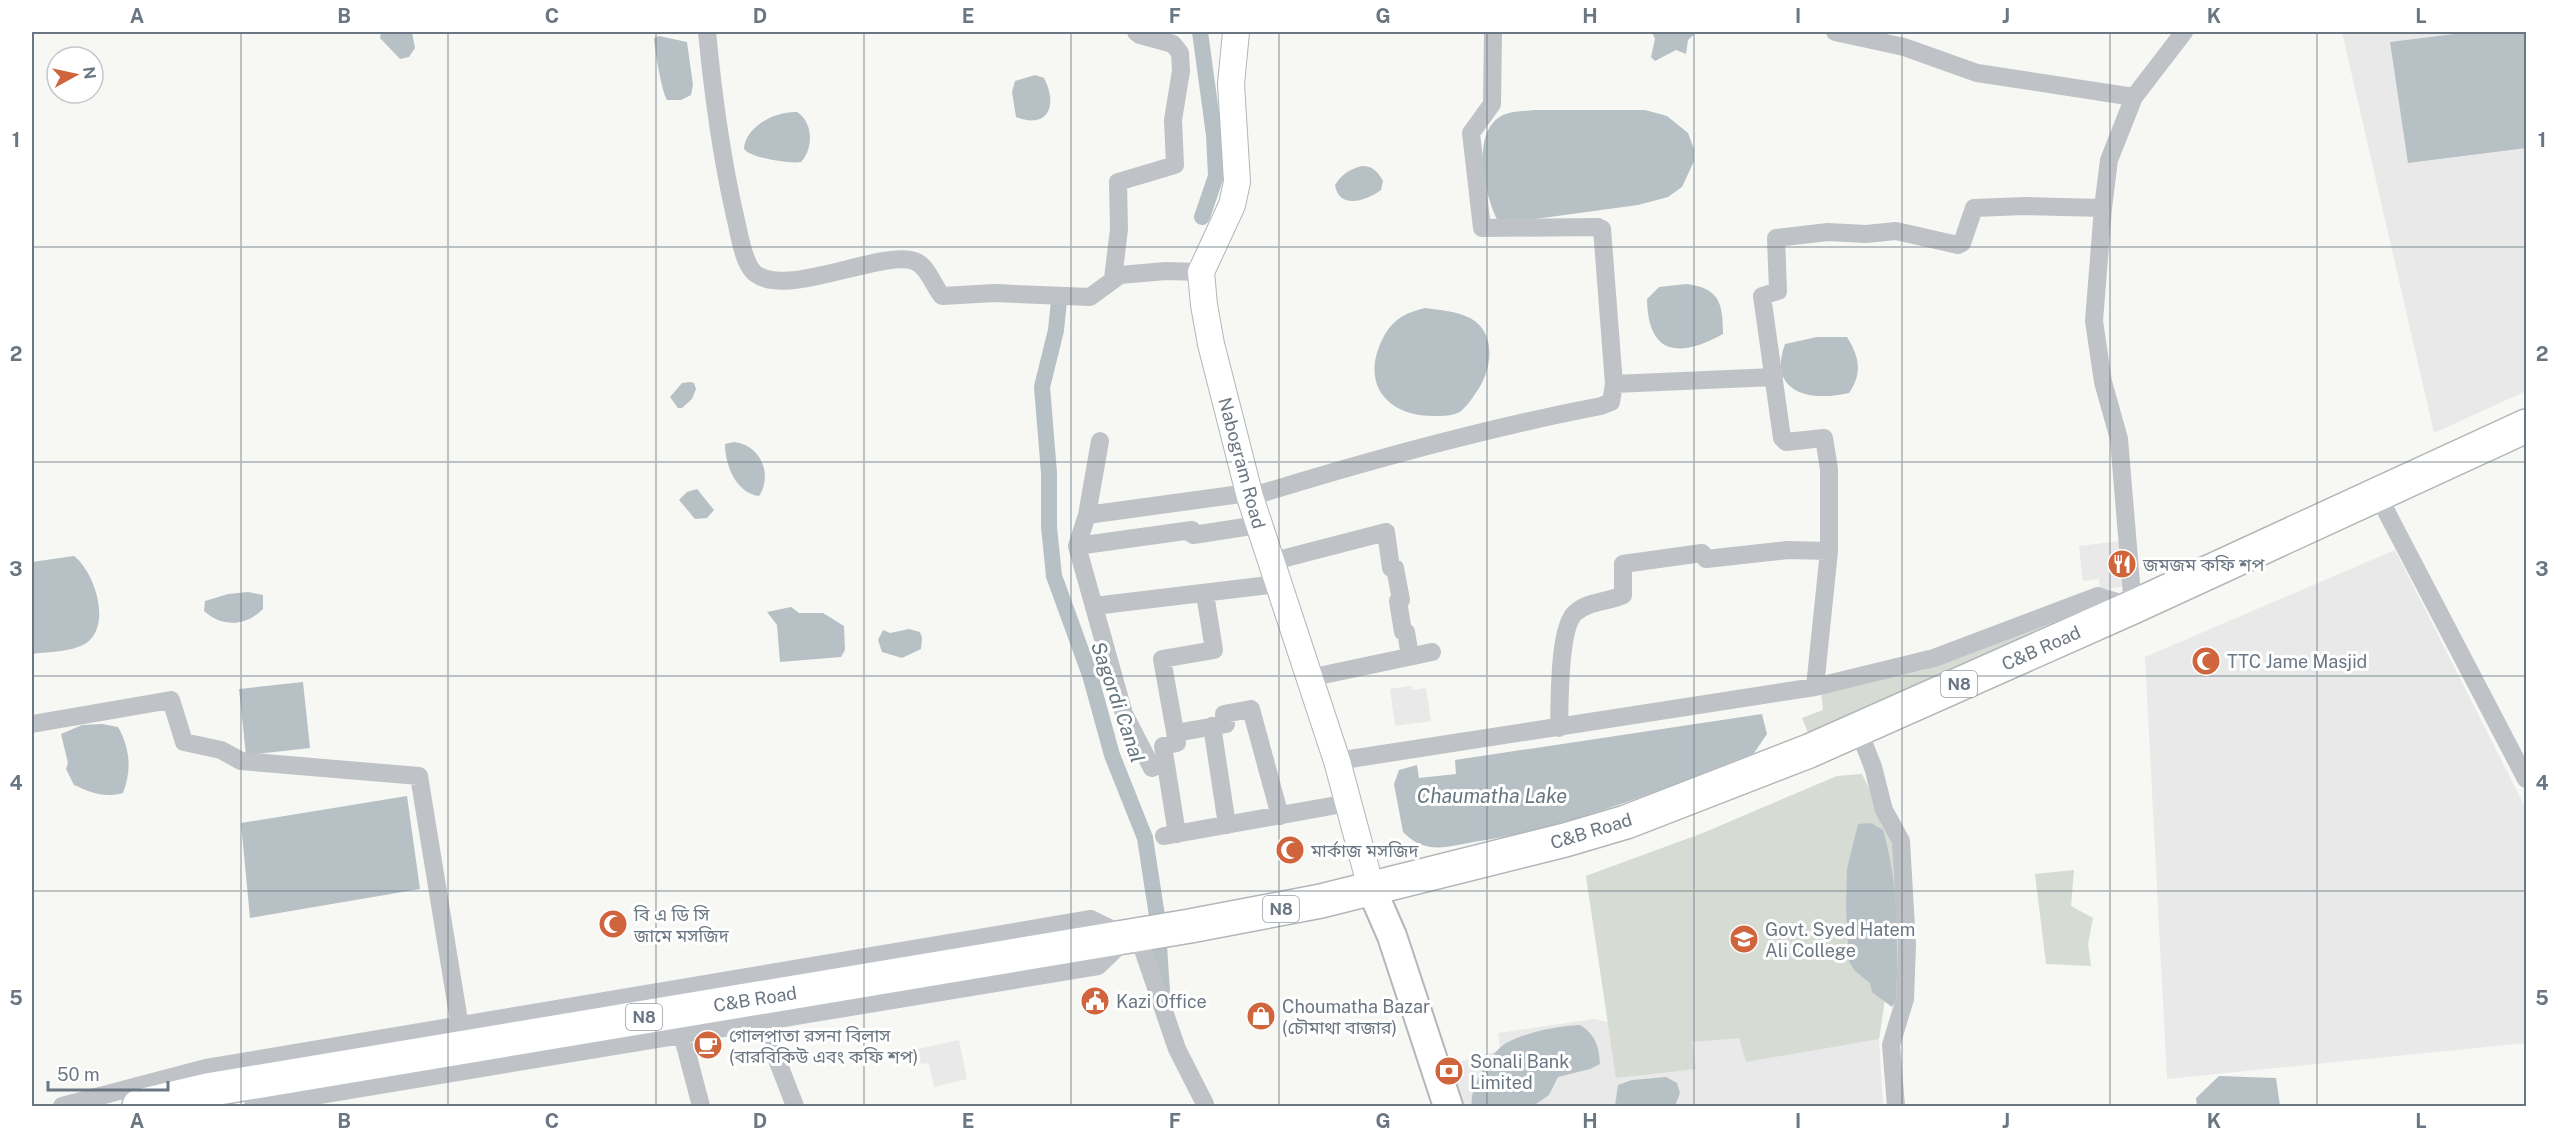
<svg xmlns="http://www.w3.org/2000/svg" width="2558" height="1138" viewBox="0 0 2558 1138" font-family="'Public Sans','Noto Sans Bengali',sans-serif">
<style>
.built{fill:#e8e9e8}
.green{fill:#d6dbd4}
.water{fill:#b7c0c5}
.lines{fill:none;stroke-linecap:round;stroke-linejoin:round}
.canal{stroke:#b7c0c5;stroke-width:16}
.secondary-casing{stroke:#b2b6ba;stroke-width:28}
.primary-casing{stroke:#b3b6ba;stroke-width:32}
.highway-casing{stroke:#b3b6b9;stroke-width:36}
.street{stroke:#bfc2c6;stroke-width:18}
.secondary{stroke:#fff;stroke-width:26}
.primary{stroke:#fff;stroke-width:28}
.highway{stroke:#fff;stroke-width:33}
.grid{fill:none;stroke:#6a7682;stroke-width:1.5;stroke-opacity:0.55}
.labels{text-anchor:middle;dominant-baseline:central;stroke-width:6;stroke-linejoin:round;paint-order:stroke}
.shield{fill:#fff;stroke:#979fa8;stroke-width:1.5}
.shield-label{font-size:16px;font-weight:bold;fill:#6a7682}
.street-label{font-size:18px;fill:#6a7682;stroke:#fff}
.poi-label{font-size:18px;fill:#6a7682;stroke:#fff;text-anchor:start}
.water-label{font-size:20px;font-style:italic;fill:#65767e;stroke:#fff}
.neatline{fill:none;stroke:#6a7682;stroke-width:2}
.grid-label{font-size:20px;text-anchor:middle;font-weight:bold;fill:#6a7682}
</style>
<rect width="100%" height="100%" fill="#f7f7f4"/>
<path class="built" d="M2342,32H2526V391L2434,433Z
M2121,541L2126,586L2100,590L2099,579L2083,581L2079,546Z
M2395,550L2526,809V1043L2167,1079L2145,657Z
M1411,686L1412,690L1426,688L1431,721L1395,726L1390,689Z
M1862,774L1890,964L1879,1039L1883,1106H1456L1446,1066L1500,1050L1498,1033L1594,1019L1608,1022L1586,876L1703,833L1837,776Z
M959,1040L967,1079L934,1087L929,1063L921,1064L917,1049Z"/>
<path class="green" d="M2098,602L2107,620L1813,745L1802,718L1823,710L1821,693L1924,670Z
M1862,774L1889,829L1902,885L1879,1039L1746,1062L1739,1038L1692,1042L1696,1069L1616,1078L1586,876L1703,833L1837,776Z
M2074,870L2071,906L2093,918L2088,944L2091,966L2046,964L2035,874Z"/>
<path class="water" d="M381,32H412L415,48L409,57L400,59L380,38Z
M1652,32H1697L1688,40L1686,54L1676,50L1655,61L1651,57L1655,39Z
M2470,32H2526V148L2408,163L2390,42Z
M659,36L687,42L693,85L691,95L681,100H667C661,89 655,50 654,38Z
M1035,75L1044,78C1058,104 1049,130 1016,117L1012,92L1015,81Z
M1535,110H1645L1667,116L1688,133L1694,149V161L1682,187L1668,197L1638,205L1506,223L1498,221C1484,195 1470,131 1503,115C1512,111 1526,111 1535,110Z
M797,112C813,122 814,148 801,162C789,164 751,158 744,149C745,126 776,111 797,112Z
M1362,166C1373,166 1378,172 1383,181L1381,190C1366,201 1339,210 1335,185C1342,174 1350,169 1362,166Z
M1686,284C1719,288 1723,302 1723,334C1680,358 1648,356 1647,299L1659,287Z
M1425,308C1440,310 1456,311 1470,318C1498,333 1492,372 1475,394C1472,399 1466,407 1461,411C1454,416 1442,416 1434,416C1386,416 1360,383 1383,338C1393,319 1405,313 1425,308Z
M1817,337H1847C1859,356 1863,373 1849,393C1811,402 1767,393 1785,344Z
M690,382L694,383L696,389L692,399L682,408H678L670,397L682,383Z
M734,442C761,445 773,475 759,496C736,493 725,465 725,444Z
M697,489L714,510L707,518L695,519L679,500L687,492Z
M74,556C97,574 115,635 78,647C64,652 46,652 32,654V562Z
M248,592L263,595V609C246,626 223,628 204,611L205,601L228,594Z
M791,607L799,613H823L844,626L845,650L841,657L780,662L777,625L767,612Z
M909,629L920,632L922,638L921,649L902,658L882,652L878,640L883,630L890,633Z
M303,682L310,748L246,755L239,689Z
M1762,714L1767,734L1754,753C1665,788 1576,826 1480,841C1465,843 1446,849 1430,847C1419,845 1411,840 1403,832L1394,784L1399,770L1417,765L1419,778L1456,774L1455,760Z
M102,724L118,727C130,748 132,770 123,793C104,798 92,793 74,785L66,769L68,763L61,734L82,725Z
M407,796L420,889L250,918L241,823Z
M1871,823L1883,830C1899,885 1899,943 1896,1000L1892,1007L1872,992L1870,983L1855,971L1849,962L1846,910L1847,869L1858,824Z
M1580,1025C1595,1034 1599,1046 1600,1064L1590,1069L1558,1077L1549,1095L1533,1106H1472C1468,1089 1492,1051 1506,1043C1527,1032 1557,1026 1580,1025Z
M2219,1076L2276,1078L2280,1106H2197L2196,1098Z
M1666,1077L1677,1083L1680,1093L1675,1106H1615L1618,1085L1632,1080Z"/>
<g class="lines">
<path class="canal" d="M1200,32L1214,135L1216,176L1202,217
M1059,301L1056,330L1042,387L1049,473V527L1054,576L1090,675L1112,755L1145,838L1157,916L1162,991"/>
<g class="secondary-casing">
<path id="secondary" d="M1236,32L1231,84L1237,182L1232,205L1201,272L1204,305L1211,344L1250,497L1337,761L1371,888"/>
</g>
<g class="primary-casing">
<path id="primary" d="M1371,888L1392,936L1448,1106"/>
</g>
<g class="highway-casing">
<path id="highway" d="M139,1106L207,1090L1190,926L1321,901L1565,840L1626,822L1809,751L2133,607L2526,426"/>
</g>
<path class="street" d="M707,32C713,94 721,155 735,216C739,232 742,256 751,269C776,304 880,249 914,261C928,265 933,286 942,296L995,293L1090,297L1120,275L1166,271L1201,272
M1493,32L1492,104L1471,133L1482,228L1598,227L1602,229L1614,384
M1835,32L1904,47L1977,73L2134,97
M1113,279L1119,229L1118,182L1175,165L1173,120L1181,71L1180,53L1173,44L1140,35L1136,32
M1100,441L1087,515L1077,546L1124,714L1152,768
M1250,497C1366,461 1481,429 1601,406L1611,402L1614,384L1774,377
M2386,511L2526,779
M1087,515L1248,493
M1077,546L1192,530L1193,535L1258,525
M1270,562L1386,532L1391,568H1395L1401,600L1398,601L1403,632H1406L1410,656
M1094,606L1277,584
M1309,678L1432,652
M1815,687L1829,551V469L1824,438L1786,442L1782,438L1762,296L1778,291L1776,238L1828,232L1866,234L1896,231L1958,245L1962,243L1974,208L2025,206L2103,208
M32,724L171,700L184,742L221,750L241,761L419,776L460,1027
M1212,726L1227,825
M1559,728C1560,704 1558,629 1575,613C1588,601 1608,602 1623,595V564L1702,553L1706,559L1788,550L1829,551
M1176,733L1226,724L1224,714L1251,709L1280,816
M1864,744L1873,767L1884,810L1901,841L1907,945L1905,999L1891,1045L1896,1106
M1337,761L1815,687L1934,658L2098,596L2133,607L2119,439L2103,382L2094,321L2103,208L2109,160L2134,97L2184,32
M1177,834L1163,746L1177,743L1162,659L1214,650L1205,594
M1164,836L1348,803
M1138,935L1177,1049L1205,1104
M762,1021L795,1106
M682,1034L701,1106
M62,1106L206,1068L1091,919L1128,937L1098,966L253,1106"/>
<use href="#secondary" class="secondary"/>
<use href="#primary" class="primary"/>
<use href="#highway" class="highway"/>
</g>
<path class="grid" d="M241,32V1106M448,32V1106M656,32V1106M864,32V1106M1071,32V1106M1279,32V1106M1487,32V1106M1694,32V1106M1902,32V1106M2110,32V1106M2317,32V1106M32,247H2526M32,462H2526M32,676H2526M32,891H2526"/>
<defs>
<g id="restaurant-disc" transform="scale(1.5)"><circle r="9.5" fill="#cf643d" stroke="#fff"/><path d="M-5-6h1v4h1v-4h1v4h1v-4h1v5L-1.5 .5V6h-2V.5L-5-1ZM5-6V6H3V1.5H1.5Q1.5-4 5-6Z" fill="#fff"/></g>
<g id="mosque-disc" transform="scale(1.5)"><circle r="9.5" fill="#cf643d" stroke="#fff"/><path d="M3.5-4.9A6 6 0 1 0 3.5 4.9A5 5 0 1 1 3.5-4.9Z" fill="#fff"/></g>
<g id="university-disc" transform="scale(1.5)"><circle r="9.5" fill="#cf643d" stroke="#fff"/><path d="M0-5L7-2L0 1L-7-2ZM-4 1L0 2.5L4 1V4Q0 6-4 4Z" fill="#fff"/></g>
<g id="civic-disc" transform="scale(1.5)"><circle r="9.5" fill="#cf643d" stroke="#fff"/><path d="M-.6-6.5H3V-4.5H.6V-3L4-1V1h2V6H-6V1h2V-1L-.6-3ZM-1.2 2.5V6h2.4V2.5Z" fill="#fff"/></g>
<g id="shop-disc" transform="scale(1.5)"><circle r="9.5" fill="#cf643d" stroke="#fff"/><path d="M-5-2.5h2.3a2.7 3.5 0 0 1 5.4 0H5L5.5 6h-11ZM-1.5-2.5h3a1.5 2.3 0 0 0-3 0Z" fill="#fff"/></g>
<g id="cafe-disc" transform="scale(1.5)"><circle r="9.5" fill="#cf643d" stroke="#fff"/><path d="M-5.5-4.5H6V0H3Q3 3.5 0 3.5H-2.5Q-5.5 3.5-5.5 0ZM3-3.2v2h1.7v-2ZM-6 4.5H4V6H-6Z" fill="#fff"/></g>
<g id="bank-disc" transform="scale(1.5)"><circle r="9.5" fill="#cf643d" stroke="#fff"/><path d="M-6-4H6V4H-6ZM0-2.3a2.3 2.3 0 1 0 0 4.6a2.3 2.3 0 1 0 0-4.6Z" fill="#fff"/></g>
</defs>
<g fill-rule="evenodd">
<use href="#restaurant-disc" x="2122" y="564"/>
<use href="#mosque-disc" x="2206" y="661"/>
<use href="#mosque-disc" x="1290" y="850"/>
<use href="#mosque-disc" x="613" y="924"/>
<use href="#university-disc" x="1744" y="939"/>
<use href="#civic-disc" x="1095" y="1001"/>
<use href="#shop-disc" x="1261" y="1016"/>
<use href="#cafe-disc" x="708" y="1045"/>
<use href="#bank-disc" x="1449" y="1071"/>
</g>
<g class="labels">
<g class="shield">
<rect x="1941" y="671" width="36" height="26" rx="4.5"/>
<rect x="1263" y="896" width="36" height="26" rx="4.5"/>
<rect x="626" y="1004" width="36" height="26" rx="4.5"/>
</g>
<g class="shield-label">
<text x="1959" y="684">N8</text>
<text x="1281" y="909">N8</text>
<text x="644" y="1017">N8</text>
</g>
<g class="street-label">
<text transform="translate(1242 463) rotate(75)">Nabogram Road</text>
<text transform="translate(2041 648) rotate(-24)">C&amp;B Road</text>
<text transform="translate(1591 831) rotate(-17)">C&amp;B Road</text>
<text transform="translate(755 999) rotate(-9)">C&amp;B Road</text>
</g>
<g class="poi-label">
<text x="2143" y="564">জমজম কফি শপ</text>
<text x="2227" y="661">TTC Jame Masjid</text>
<text x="1311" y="850">মার্কাজ মসজিদ</text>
<text x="634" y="914">বি এ ডি সি<tspan x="634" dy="21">জামে মসজিদ</tspan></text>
<text x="1765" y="929">Govt. Syed Hatem<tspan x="1765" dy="21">Ali College</tspan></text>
<text x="1116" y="1001">Kazi Office</text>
<text x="1282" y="1006">Choumatha Bazar<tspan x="1282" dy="21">(চৌমাথা বাজার)</tspan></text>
<text x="729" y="1035">গোলপাতা রসনা বিলাস<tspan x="729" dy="21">(বারবিকিউ এবং কফি শপ)</tspan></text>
<text x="1470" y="1061">Sonali Bank<tspan x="1470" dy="21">Limited</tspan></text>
</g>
<g class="water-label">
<text transform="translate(1118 702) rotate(71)">Sagordi Canal</text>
<text x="1492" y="796">Chaumatha Lake</text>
</g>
</g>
<rect width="2558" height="1138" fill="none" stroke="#ffffff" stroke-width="66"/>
<g transform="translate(75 75) rotate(82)"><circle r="28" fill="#ffffff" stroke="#c3c8cd" stroke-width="1.5"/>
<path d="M0-4.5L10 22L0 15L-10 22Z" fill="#cf643d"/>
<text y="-9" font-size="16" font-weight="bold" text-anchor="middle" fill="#6a7682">N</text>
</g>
<path d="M48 1081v9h120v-9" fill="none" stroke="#6a7682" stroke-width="3"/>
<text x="57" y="1081" font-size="18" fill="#6a7682" stroke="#ffffff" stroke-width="4.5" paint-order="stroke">50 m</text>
<rect x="33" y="33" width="2492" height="1072" class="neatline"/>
<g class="grid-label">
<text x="137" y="23">A</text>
<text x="344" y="23">B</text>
<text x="552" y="23">C</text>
<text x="760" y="23">D</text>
<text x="968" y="23">E</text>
<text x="1175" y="23">F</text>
<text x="1383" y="23">G</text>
<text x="1590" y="23">H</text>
<text x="1798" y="23">I</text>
<text x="2006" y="23">J</text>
<text x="2214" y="23">K</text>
<text x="2421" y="23">L</text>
<text x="16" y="147">1</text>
<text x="2542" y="147">1</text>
<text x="16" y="361">2</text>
<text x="2542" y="361">2</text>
<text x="16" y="576">3</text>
<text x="2542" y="576">3</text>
<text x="16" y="790">4</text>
<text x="2542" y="790">4</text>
<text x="16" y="1005">5</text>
<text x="2542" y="1005">5</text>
<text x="137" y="1128">A</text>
<text x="344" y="1128">B</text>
<text x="552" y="1128">C</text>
<text x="760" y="1128">D</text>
<text x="968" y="1128">E</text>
<text x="1175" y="1128">F</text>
<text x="1383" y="1128">G</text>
<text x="1590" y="1128">H</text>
<text x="1798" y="1128">I</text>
<text x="2006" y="1128">J</text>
<text x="2214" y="1128">K</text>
<text x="2421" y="1128">L</text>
</g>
</svg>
